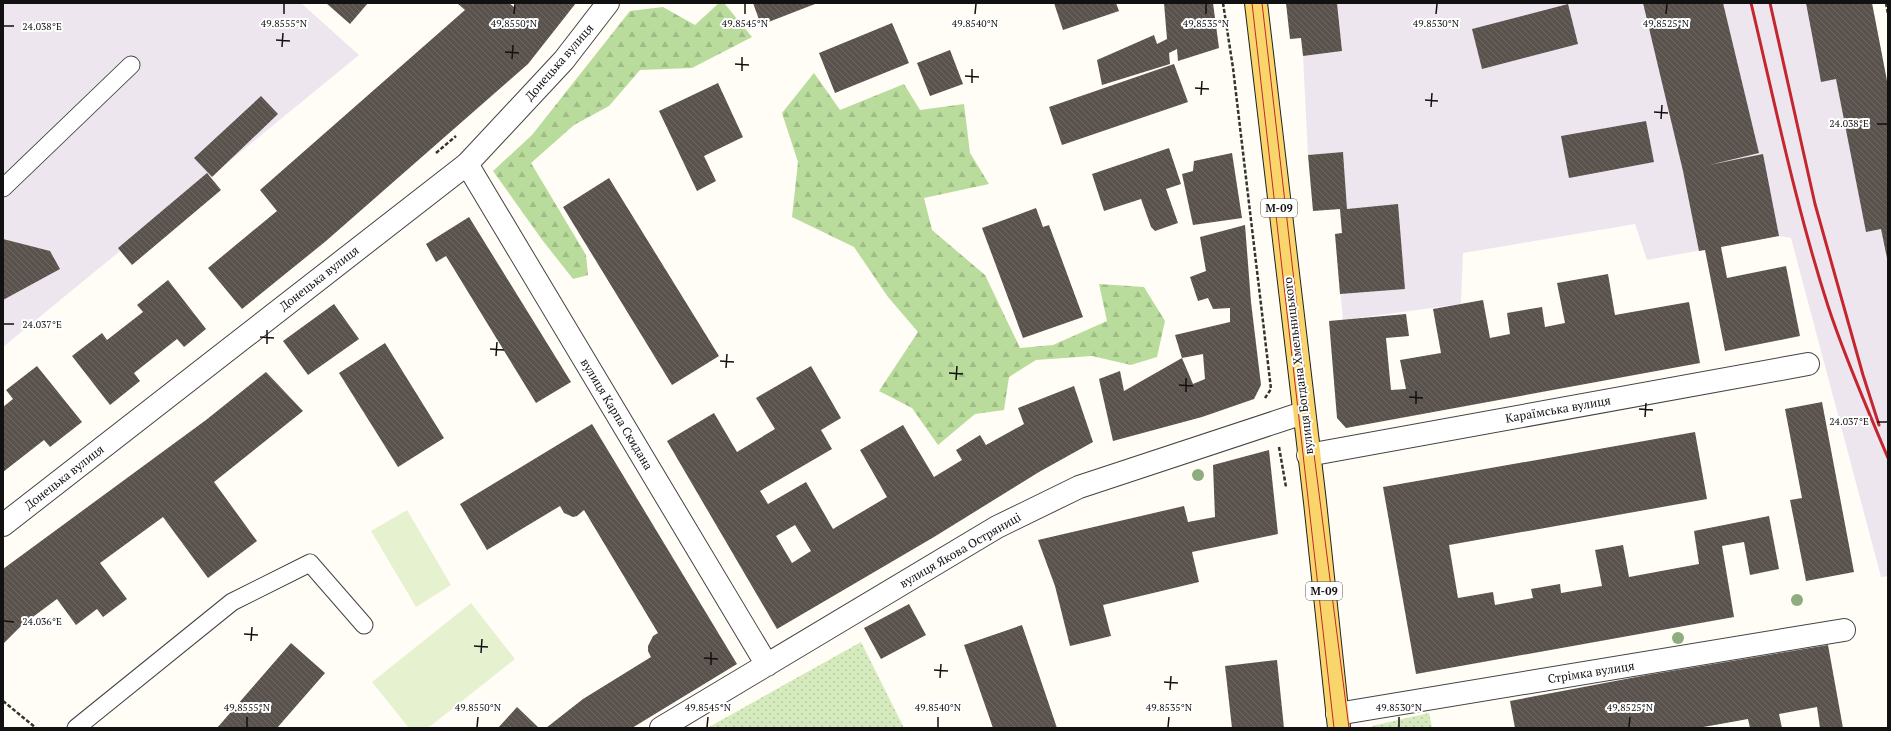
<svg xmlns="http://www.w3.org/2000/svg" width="1891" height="731" viewBox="0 0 1891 731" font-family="'PT Serif',serif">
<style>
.industrial{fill:#eee6ef}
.forest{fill:url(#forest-firs)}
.park{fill:url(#park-dots)}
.pitch{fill:#e6f2cf}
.building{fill:url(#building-back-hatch);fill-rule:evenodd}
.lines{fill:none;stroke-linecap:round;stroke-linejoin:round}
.service-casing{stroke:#444;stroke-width:19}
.minor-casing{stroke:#444;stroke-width:24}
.tertiary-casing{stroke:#444;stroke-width:24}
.primary-casing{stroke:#222;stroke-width:24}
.path{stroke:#333;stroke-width:2.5;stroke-dasharray:4 2;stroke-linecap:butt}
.service{stroke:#fff;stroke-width:17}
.minor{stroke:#fff;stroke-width:22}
.tertiary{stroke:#fff;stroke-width:22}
.primary{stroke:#f9d66b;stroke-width:22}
.tram{stroke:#c4262e;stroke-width:1}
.rail{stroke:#c4262e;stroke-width:3}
.tree{fill:#8dad7f}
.ticks{fill:none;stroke:#111;stroke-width:1.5}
.labels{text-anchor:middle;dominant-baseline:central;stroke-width:4;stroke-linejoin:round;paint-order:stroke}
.shield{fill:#fff;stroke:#585858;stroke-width:1}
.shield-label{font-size:11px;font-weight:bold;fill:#111}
.street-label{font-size:12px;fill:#111;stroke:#fff}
.ticks-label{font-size:10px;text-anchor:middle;fill:#111;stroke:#fff;stroke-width:4;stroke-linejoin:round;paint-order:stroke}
</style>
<defs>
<pattern id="forest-firs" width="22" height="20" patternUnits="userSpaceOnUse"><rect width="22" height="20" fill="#b9dc9c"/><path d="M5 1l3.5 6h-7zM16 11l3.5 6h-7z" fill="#9ebc85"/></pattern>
<pattern id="park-dots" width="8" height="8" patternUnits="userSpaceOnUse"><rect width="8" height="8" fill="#d5ebbd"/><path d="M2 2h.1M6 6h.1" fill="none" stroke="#b6c8a1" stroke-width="1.8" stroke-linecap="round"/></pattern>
<pattern id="building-back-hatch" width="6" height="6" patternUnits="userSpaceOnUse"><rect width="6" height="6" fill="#5a524d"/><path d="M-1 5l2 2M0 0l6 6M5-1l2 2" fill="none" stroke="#6d6662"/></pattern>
</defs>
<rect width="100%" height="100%" fill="#fffdf5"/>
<path class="industrial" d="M3,3H301L359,55L3,347Z
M1337,3H1872L1888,86V576L1881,577L1791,238L1779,236L1647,260L1635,224L1463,253L1461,304L1343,320L1335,234L1342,233L1340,209L1347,208L1343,152L1308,155L1303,56L1342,51Z"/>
<path class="forest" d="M719,3H724L752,37L692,68L640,70L609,106L574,125L531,163L586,255L588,275L573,279L543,241L493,171L532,135L630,11L663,7L695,25Z
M814,73L840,110L904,84L920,110L964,104L970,153L989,184L924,198L932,230L985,275L1020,348L1053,345L1107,321L1099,284L1144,287L1165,321L1157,357L1131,365L1092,356L1036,360L1009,377L1004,410L975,414L938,445L912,408L879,391L918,332L888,297L854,247L792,217L798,162L782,113Z"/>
<path class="park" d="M861,642L904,728H710L709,727Z
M1429,713L1432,728H1372V726Z"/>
<path class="pitch" d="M407,510L451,585L416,607L371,531Z
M471,603L515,659L428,728H409L372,682Z"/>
<path class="building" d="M326,3H368L350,24Z
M457,3H509L514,7L517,3H576L528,64L326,241L242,309L208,268L277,211L260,190L465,10Z
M753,3H814L815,4L761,25Z
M1054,3H1116L1119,11L1063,30Z
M1164,3H1213L1219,48L1178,61L1177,49L1169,53L1170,64L1102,85L1097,60L1154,35L1157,44L1167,39Z
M1286,3H1337L1342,51L1303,56L1301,38L1290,39Z
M1643,3H1723L1759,153L1709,165L1763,154L1779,236L1721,247L1727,278L1786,266L1800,336L1725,351L1705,250L1699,251L1683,171Z
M1806,3H1872L1888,86V263L1881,229L1866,232L1836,79L1821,82Z
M1568,4L1578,44L1482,69L1472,29Z
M892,23L909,63L835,93L819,53Z
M950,50L963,84L930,96L917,63Z
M1174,64L1188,102L1062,145L1049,107Z
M718,83L743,137L704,156L716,181L697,191L659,111Z
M261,96L278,114L212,177L194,158Z
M1646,121L1654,162L1569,178L1561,136Z
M1169,148L1181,184L1166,189L1178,223L1155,231L1151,227L1141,199L1104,211L1092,174Z
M1343,152L1347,209L1398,204L1405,289L1340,294L1335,234L1342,233L1340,209L1313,211L1308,155Z
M1232,153L1242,218L1193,225L1182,174L1193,171L1194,161Z
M207,173L221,190L132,265L118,248Z
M609,178L719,356L672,385L563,207Z
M1036,208L1043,227L1049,225L1083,317L1023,338L982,228Z
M469,217L571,382L536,403L446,256L436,262L426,244Z
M1245,225L1251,302L1261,385L1254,399L1202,417L1113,441L1099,379L1120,371L1124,391L1182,358L1175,335L1230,322V308L1213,309L1208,298L1198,301L1190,277L1206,271L1200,237ZM1203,354L1205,379L1193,384L1182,358Z
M3,239L50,251L60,269L3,300Z
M1608,274L1615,315L1689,302L1700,363L1346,428L1337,418L1329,321L1406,314L1409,336L1386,338L1391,390L1406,389L1400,360L1441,353L1433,309L1483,300L1490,338L1510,334L1507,313L1542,307L1545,327L1565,323L1557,283Z
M168,280L206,329L184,347L177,339L134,373L140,381L110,405L72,356L102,333L107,340L143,312L137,305Z
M334,304L359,339L308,375L283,341Z
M385,343L444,438L398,467L339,373Z
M37,366L82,422L50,447L44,440L3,472V407L13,399L6,390Z
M811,366L841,418L821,430L832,449L760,491L768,504L806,482L833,529L887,497L860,450L903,425L934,477L962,460L956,450L980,435L986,445L1024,424L1018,408L1074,386L1093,442L1039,472L934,537L777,629L667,441L714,413L737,452L775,429L756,398ZM795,525L811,551L792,563L776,536Z
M266,372L303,411L214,482L257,541L208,578L163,517L100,563L127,599L103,617L97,609L76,625L57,599L22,625L3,644V569L206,420Z
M1822,402L1854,572L1806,581L1790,500L1802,498L1785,409Z
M592,424L737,664L632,728H546L583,699L651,657L648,651V646L653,636L658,633L584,510L577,516L573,517L564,513L560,506L487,550L460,504Z
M1695,432L1707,499L1449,545L1458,598L1493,592L1495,605L1533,598L1531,589L1560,584L1561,593L1602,586L1595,550L1623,545L1629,577L1699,564L1694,531L1769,516L1779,569L1750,575L1744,542L1722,546L1734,617L1416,674L1383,487Z
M1269,450L1278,534L1192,552L1199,582L1103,605L1111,636L1070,646L1055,586L1038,540L1184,506L1188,522L1215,517L1213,465Z
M909,604L926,635L881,659L864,628Z
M1022,625L1057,728H993L964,645Z
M291,643L325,673L277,728H217Z
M1828,645L1843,728H1820L1817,707L1779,714L1782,728H1750L1748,719L1698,728H1515L1510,701L1647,675Z
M1277,660L1284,728H1232L1225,666Z
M517,707L539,728H498Z"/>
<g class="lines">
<g class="service-casing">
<path id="service" d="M3,188L131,65
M76,728L232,602L310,563L364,625"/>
</g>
<g class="minor-casing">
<path id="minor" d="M467,164L767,665
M1308,455L1808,364
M1337,714L1844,630
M661,728L997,527L1079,487L1303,413"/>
</g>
<g class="tertiary-casing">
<path id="tertiary" d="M3,525L467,164L564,60L608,3"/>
</g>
<g class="primary-casing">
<path id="primary" d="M1256,3L1315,502L1339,728"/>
</g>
<path class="path" d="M1223,3L1233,68L1271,389L1265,398
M1886,3L1888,14
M436,153L456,136
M1279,447L1286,487
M3,701L36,728"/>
<use href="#service" class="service"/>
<use href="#minor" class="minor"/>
<use href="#tertiary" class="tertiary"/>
<use href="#primary" class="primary"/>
<path class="tram" d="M1252,3L1334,728
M1262,3L1314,454L1349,728"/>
<path class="rail" d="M1751,3C1775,104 1796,207 1828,306C1845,358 1867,408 1888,458
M1770,3L1815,204L1863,375L1879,425"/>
</g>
<g class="tree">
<circle cx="1198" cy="475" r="6"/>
<circle cx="1797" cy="600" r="6"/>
<circle cx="1678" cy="638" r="6"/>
</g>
<path class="ticks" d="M284,14V4M514,14L515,4M745,14V4M975,14L976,4M1206,14V4M1436,14L1437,4M1666,14L1667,4M4,26H14M276,40L290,41M282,47L283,33M505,52L519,53M512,59L513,45M735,64L749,65M742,71V57M965,76L979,77M972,83V69M1195,88L1209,89M1201,95L1202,81M1425,100L1438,101M1431,107L1432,93M1654,112L1668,113M1661,119L1662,105M1877,124H1887M4,324H14M260,337L274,338M267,344V330M490,349L504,350M496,356L497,342M720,361L734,362M726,368L727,354M949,373L963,374M956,380L957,366M1179,385L1193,386M1186,392V378M1409,397L1423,398M1416,404V391M1639,409L1653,410M1645,417L1646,403M1877,422H1887M4,621L14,622M244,634L258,635M251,641L252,627M474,646L488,647M481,653L482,639M704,658L718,659M711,665V652M934,670L948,671M940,678L941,664M1164,682L1178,683M1170,690L1171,676M247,727V717M477,727L478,717M707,727L708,717M938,727V717M1168,727L1169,717M1399,727V717M1629,727L1630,717"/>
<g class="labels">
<g class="shield">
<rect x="1261" y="199" width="36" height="18" rx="3"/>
<rect x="1306" y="582" width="36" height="18" rx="3"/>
</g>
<g class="shield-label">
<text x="1279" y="208">М-09</text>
<text x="1324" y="591">М-09</text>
</g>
<g class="street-label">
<text transform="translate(559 62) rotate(-49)">Донецька вулиця</text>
<text transform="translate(319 278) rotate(-38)">Донецька вулиця</text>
<text transform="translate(1298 366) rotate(-97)">вулиця Богдана Хмельницького</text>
<text transform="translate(1558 409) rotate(-10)">Караїмська вулиця</text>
<text transform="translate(617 414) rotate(59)">вулиця Карпа Скидана</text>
<text transform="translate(64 477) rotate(-38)">Донецька вулиця</text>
<text transform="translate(960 550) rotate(-30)">вулиця Якова Остряниці</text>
<text transform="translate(1591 672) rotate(-9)">Стрімка вулиця</text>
</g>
</g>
<g class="ticks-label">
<text x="284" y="27">49.8555°N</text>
<text x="514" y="27">49.8550°N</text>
<text x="745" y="27">49.8545°N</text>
<text x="975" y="27">49.8540°N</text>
<text x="1206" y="27">49.8535°N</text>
<text x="1436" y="27">49.8530°N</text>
<text x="1666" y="27">49.8525°N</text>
<text x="42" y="30">24.038°E</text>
<text x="1849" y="127">24.038°E</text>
<text x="42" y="328">24.037°E</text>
<text x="1849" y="425">24.037°E</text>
<text x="42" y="625">24.036°E</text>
<text x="247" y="711">49.8555°N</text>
<text x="478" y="711">49.8550°N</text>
<text x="708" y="711">49.8545°N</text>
<text x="938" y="711">49.8540°N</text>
<text x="1169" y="711">49.8535°N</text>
<text x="1399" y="711">49.8530°N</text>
<text x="1630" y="711">49.8525°N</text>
</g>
<rect width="1891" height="731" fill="none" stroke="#111111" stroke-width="8"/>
</svg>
